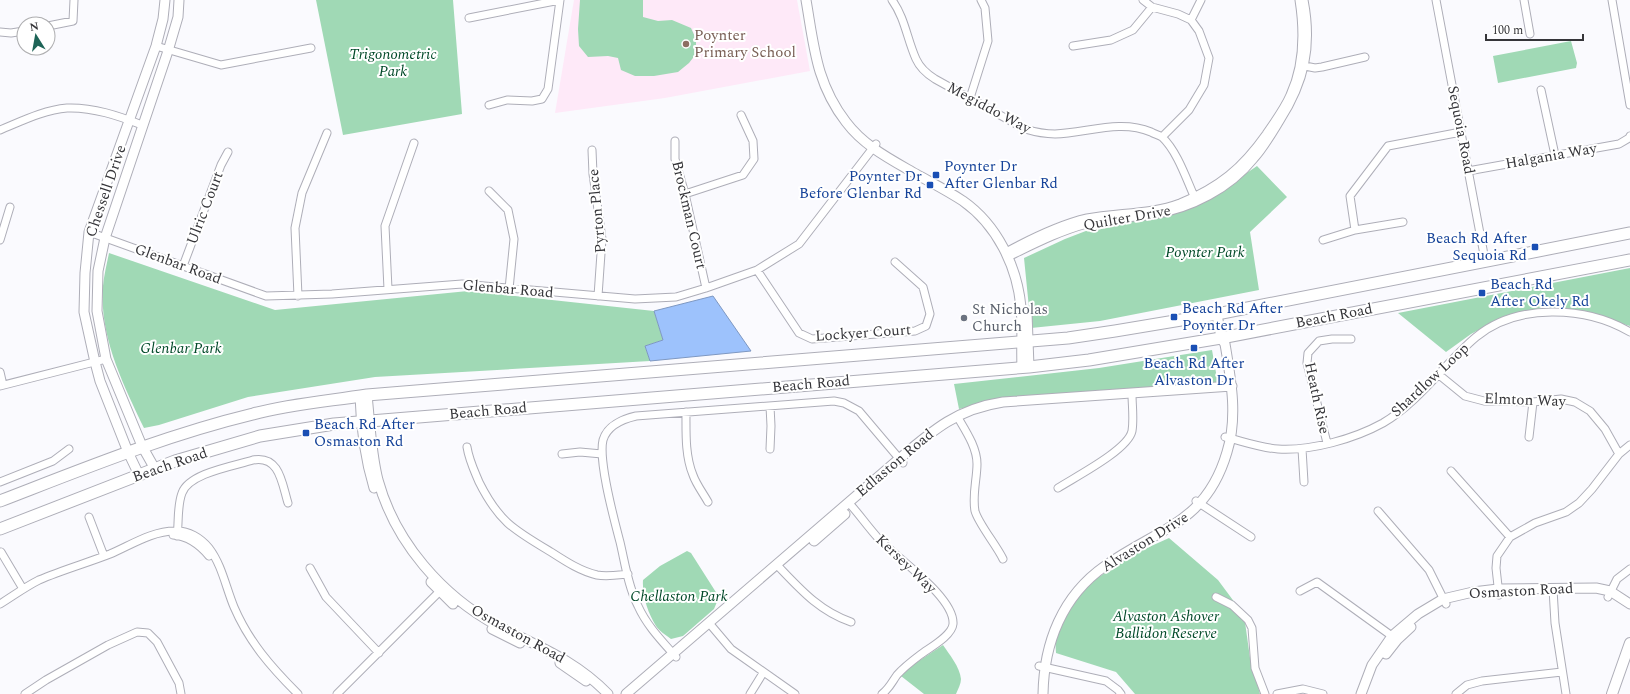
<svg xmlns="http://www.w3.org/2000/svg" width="1630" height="694" viewBox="0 0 1630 694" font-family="Spectral,serif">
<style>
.education{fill:#fee9f8}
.green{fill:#a0d9b5}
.water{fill:#9dc2fc;stroke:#7e98c2}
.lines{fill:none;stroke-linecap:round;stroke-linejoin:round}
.minor-casing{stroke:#aeaeb8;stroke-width:9}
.tertiary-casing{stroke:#aeaeb8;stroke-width:11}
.secondary-casing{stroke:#aeaeb8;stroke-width:12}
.primary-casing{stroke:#aeaeb8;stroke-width:13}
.minor{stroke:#fff;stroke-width:7}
.tertiary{stroke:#fff;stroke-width:9}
.secondary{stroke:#fff;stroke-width:10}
.primary{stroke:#fff;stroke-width:11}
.education-dot{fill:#8d6e63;stroke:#fff;stroke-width:1.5}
.transit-dot{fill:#1a4fb4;stroke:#fff;stroke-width:1.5}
.worship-dot{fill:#6b7280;stroke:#fff;stroke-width:1.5}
.labels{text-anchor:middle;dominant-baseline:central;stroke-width:4;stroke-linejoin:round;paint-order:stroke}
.education-label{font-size:15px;fill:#785e54;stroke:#fff;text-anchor:start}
.park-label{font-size:15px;font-style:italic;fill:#004928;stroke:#fff}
.street-label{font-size:15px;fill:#353539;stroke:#fff}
.transit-label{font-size:15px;fill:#164399;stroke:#fff;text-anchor:start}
.worship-label{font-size:15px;fill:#5b616d;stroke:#fff;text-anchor:start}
</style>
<rect width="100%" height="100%" fill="#fafafe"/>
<path class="education" d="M574,0H797L810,71L665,98L555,113Z"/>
<path class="green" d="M316,0H453L462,114L343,135Z
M580,0H643V17L658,21L672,20L691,28L696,39V54L689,63L678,72L654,76H635L621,70L618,58L608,56L588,57L579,46L578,29Z
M1571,41L1577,63L1576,68L1498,83L1493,56Z
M1257,166L1287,197L1250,232L1259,290L1100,321L1031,328L1024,258L1065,239L1104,224L1204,202Z
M109,253L275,310L468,291L654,311L663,340L645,346L650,361L375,377L248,397L159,425L144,428C123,384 99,336 103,286C104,275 107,263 109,253Z
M1630,268V326L1578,311L1541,308L1505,316L1471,334L1446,352L1398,313Z
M1212,350L1218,384L995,401L959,409L954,384L1099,368Z
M1169,538L1218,580L1244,615L1250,658L1260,694H1135L1116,672L1056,653L1055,637L1070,603L1094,580L1138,552Z
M687,551L691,553L719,597L714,609L683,636L671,639C666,635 659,631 656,626C648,613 642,596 643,580L660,566Z
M943,645C949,654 960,667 961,679C961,684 958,689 956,694H924L901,676L908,668Z"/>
<path class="water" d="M713,296L751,351L650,361L645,346L663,340L654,311Z"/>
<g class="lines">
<g class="minor-casing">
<path id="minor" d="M892,0C905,18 907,39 916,59C920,68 927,74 935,79L1025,129C1035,132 1044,134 1055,134C1087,133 1120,119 1151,132C1154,134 1159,135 1162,137C1177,151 1186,178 1194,196
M1143,0L1152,7L1178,14L1191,20L1199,31L1209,58L1204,85L1189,110L1162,137
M1436,0L1485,260
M1524,0L1530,34
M1612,0L1630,105
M469,18L560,0
M1191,20L1201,0
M48,26L73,21L74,0
M0,32L11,33L24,31
M156,46L221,65L311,48
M1073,46L1111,40L1133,30L1152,7
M1300,65L1315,68L1322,67L1365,57
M1541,90L1555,155
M970,98L988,41L985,8L981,0
M489,105L507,100L532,101L542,99L548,89L560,0
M0,130C22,121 44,110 67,108C93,107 119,116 142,125
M675,141V159L685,194L706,288
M592,150L593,174L602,239L598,296
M1468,171L1619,144L1629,138L1630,136
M489,191L508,210L514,239L509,289
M685,194L743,175L754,159L753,141L741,115
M1355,230L1350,196L1388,146L1461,132
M89,232L266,296L332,294L462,284L635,299L676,297L706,288L757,270L799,244L876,144
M0,240L10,207
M1323,240L1355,230L1403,222
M1006,252C1030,239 1061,224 1087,218C1117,212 1151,214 1180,203C1219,187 1242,168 1266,134C1274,122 1284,109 1290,95C1304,65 1304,32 1299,0
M1008,257C1033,245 1060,231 1087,224C1108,219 1131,218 1153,215C1191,209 1230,189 1254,159C1264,148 1272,134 1280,121C1305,82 1313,46 1304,0
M183,266L221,165L228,152
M757,270L799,333L812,339L915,331L926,326L930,314L923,287L895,262
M388,289L385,226L414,143
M298,296L295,228L302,193L327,133
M0,372L3,385
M1438,374L1465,396L1484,401L1533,402L1561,399L1575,402L1590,411L1605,429L1619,454
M0,386L106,359
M770,406L771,426L770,449
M686,412C686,432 685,456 693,475C696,484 703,493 708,502
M957,416C965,430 977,447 977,464C977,479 972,495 975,511C978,523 997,546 1003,559
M1225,437C1242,441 1261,448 1278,449C1311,451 1354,439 1383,423C1419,402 1444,364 1476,337C1517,303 1586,306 1630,332
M1529,437L1533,402
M1327,443L1307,363L1308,353L1319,341L1332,339H1351
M467,447C469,460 474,470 479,482C499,522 514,530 551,552C565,561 580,571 597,575C607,577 618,575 628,574
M1302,449L1304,482
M562,454L580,452L602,454
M1451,471L1510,537
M0,482L53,461L69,449
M1058,488C1075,477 1128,450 1132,431C1134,419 1132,405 1132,394
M1196,501L1251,537
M849,503C859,514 868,527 878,538C895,557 955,597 953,624C952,636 929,648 920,655C912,661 904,667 897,675C892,682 889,689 882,694
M1378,511L1429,570L1446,604
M89,517L104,556
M173,535C188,536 199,544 209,556
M177,536C179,522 177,506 182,493C189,473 234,466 253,460C280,455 282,484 288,503
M1,552L23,589
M777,565C800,589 819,611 851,622
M310,568L326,597L379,653
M1553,589L1555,623L1566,694
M1300,591L1317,582L1396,639
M1499,595L1496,568L1497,556L1510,537L1535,523L1566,512L1579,503L1592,489L1619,454L1630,445
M1216,597L1232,605L1248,620L1252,628L1255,668L1265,694
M1608,597L1617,579L1630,569
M0,604C13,596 25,587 39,580C62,570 87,563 110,554C131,545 152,531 175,531C188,530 201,538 209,548C222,565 226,588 234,607C249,642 271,667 298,694
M709,623L731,649L795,694
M676,657C662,641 647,626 638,606C628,586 625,563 620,542C614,519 598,461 603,440C607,426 623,419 636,416L834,401L844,403L859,411L903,463
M1039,666L1106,681L1118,690L1121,694
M25,694L46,680L108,645L137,632L148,633L157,642L179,683L181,694
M337,694L443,588
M750,694L763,673
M1277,694L1303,689L1323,694
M1456,694L1467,685L1482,681L1562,672"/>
</g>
<g class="tertiary-casing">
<path id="tertiary" d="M806,0C814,46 816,83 846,122C864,146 890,159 916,174C932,183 948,191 963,201C997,225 1017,266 1021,307C1023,327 1021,347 1022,367
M1027,313L1029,367
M367,395C370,423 371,452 378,480C395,542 442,596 498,626C539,647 575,660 608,694
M360,396C361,428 365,458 374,488
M155,469L142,446L106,359L97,311L98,271L105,238L168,51L178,17L179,0
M139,475L128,452L100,381L95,362L84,312L85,273L89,232L156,46L163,19L165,0
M814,541L845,514
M431,582L453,604
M492,629L520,643
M1386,654L1397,640L1411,627
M560,663L586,681
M626,694L899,459C933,430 957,409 1003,402L1232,386
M1043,694C1044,643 1062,596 1105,566C1158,528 1206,524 1227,452C1238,417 1231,380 1225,344L1221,338L1217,314
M1361,694L1372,665L1392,636L1418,614L1443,599L1473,592L1498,589L1596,588L1610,591L1630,604"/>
</g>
<g class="secondary-casing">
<path id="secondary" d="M1612,694L1630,643"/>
</g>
<g class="primary-casing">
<path id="primary" d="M0,501C83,469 166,435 253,414C290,404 329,401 367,395L1068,338L1115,331L1217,314L1630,233
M0,529L175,461L260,436L334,424L1029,367L1089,360L1221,338L1630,260"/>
</g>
<use href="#minor" class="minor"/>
<use href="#tertiary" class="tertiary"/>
<use href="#secondary" class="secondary"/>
<use href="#primary" class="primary"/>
</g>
<circle class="education-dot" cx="686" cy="44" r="4"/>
<g class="transit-dot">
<rect x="932" y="171" width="8" height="8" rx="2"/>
<rect x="926" y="181" width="8" height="8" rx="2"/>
<rect x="1531" y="243" width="8" height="8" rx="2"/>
<rect x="1478" y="289" width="8" height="8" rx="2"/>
<rect x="1170" y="313" width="8" height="8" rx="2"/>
<rect x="1190" y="344" width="8" height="8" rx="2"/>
<rect x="302" y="429" width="8" height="8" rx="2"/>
</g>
<circle class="worship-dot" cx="964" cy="318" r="4"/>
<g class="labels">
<g class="education-label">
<text x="694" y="35">Poynter<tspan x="694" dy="17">Primary School</tspan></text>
</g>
<g class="park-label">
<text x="393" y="54">Trigonometric<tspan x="393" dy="17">Park</tspan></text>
<text x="1205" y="252">Poynter Park</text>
<text x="181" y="348">Glenbar Park</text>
<text x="679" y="596">Chellaston Park</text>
<text x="1166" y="616">Alvaston Ashover<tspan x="1166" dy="17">Ballidon Reserve</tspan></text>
</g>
<g class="street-label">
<text transform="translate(989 108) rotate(28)">Megiddo Way</text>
<text transform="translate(1461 130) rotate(79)">Sequoia Road</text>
<text transform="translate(1551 156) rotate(-10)">Halgania Way</text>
<text transform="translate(106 191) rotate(-71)">Chessell Drive</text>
<text transform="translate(205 208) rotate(-69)">Ulric Court</text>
<text transform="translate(597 211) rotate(-95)">Pyrton Place</text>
<text transform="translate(689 215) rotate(77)">Brockman Court</text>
<text transform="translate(1127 218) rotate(-10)">Quilter Drive</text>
<text transform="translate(178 264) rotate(20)">Glenbar Road</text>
<text transform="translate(508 289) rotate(5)">Glenbar Road</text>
<text transform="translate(1334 316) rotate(-11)">Beach Road</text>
<text transform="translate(863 333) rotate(-4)">Lockyer Court</text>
<text transform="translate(1430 380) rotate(-43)">Shardlow Loop</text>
<text transform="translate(811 384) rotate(-5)">Beach Road</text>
<text transform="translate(1317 398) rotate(78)">Heath Rise</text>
<text transform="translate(1525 400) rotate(2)">Elmton Way</text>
<text transform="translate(488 411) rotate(-5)">Beach Road</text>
<text transform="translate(895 463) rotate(-40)">Edlaston Road</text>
<text transform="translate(170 465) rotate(-19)">Beach Road</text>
<text transform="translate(1145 542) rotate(-32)">Alvaston Drive</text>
<text transform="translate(906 564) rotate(44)">Kersey Way</text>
<text transform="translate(1521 591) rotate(-3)">Osmaston Road</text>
<text transform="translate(518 634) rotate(29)">Osmaston Road</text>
</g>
<g class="transit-label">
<text x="944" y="166">Poynter Dr<tspan x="944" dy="17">After Glenbar Rd</tspan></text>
<text x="922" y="176" text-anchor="end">Poynter Dr<tspan x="922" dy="17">Before Glenbar Rd</tspan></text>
<text x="1527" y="238" text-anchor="end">Beach Rd After<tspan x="1527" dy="17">Sequoia Rd</tspan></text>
<text x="1490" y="284">Beach Rd<tspan x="1490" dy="17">After Okely Rd</tspan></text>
<text x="1182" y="308">Beach Rd After<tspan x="1182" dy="17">Poynter Dr</tspan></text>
<text x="1194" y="363" text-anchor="middle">Beach Rd After<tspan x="1194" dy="17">Alvaston Dr</tspan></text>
<text x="314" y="424">Beach Rd After<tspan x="314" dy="17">Osmaston Rd</tspan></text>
</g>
<g class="worship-label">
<text x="972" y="309">St Nicholas<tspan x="972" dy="17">Church</tspan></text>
</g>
</g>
<g transform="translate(36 36) rotate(349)"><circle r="19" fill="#ffffff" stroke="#aeaeb0"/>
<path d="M0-3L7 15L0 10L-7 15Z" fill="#1e6457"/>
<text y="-6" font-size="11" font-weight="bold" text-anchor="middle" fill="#353539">N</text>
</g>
<path d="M1486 34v6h97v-6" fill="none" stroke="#353539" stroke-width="2"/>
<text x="1492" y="34" font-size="12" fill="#353539" stroke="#ffffff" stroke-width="3" paint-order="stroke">100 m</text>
</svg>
